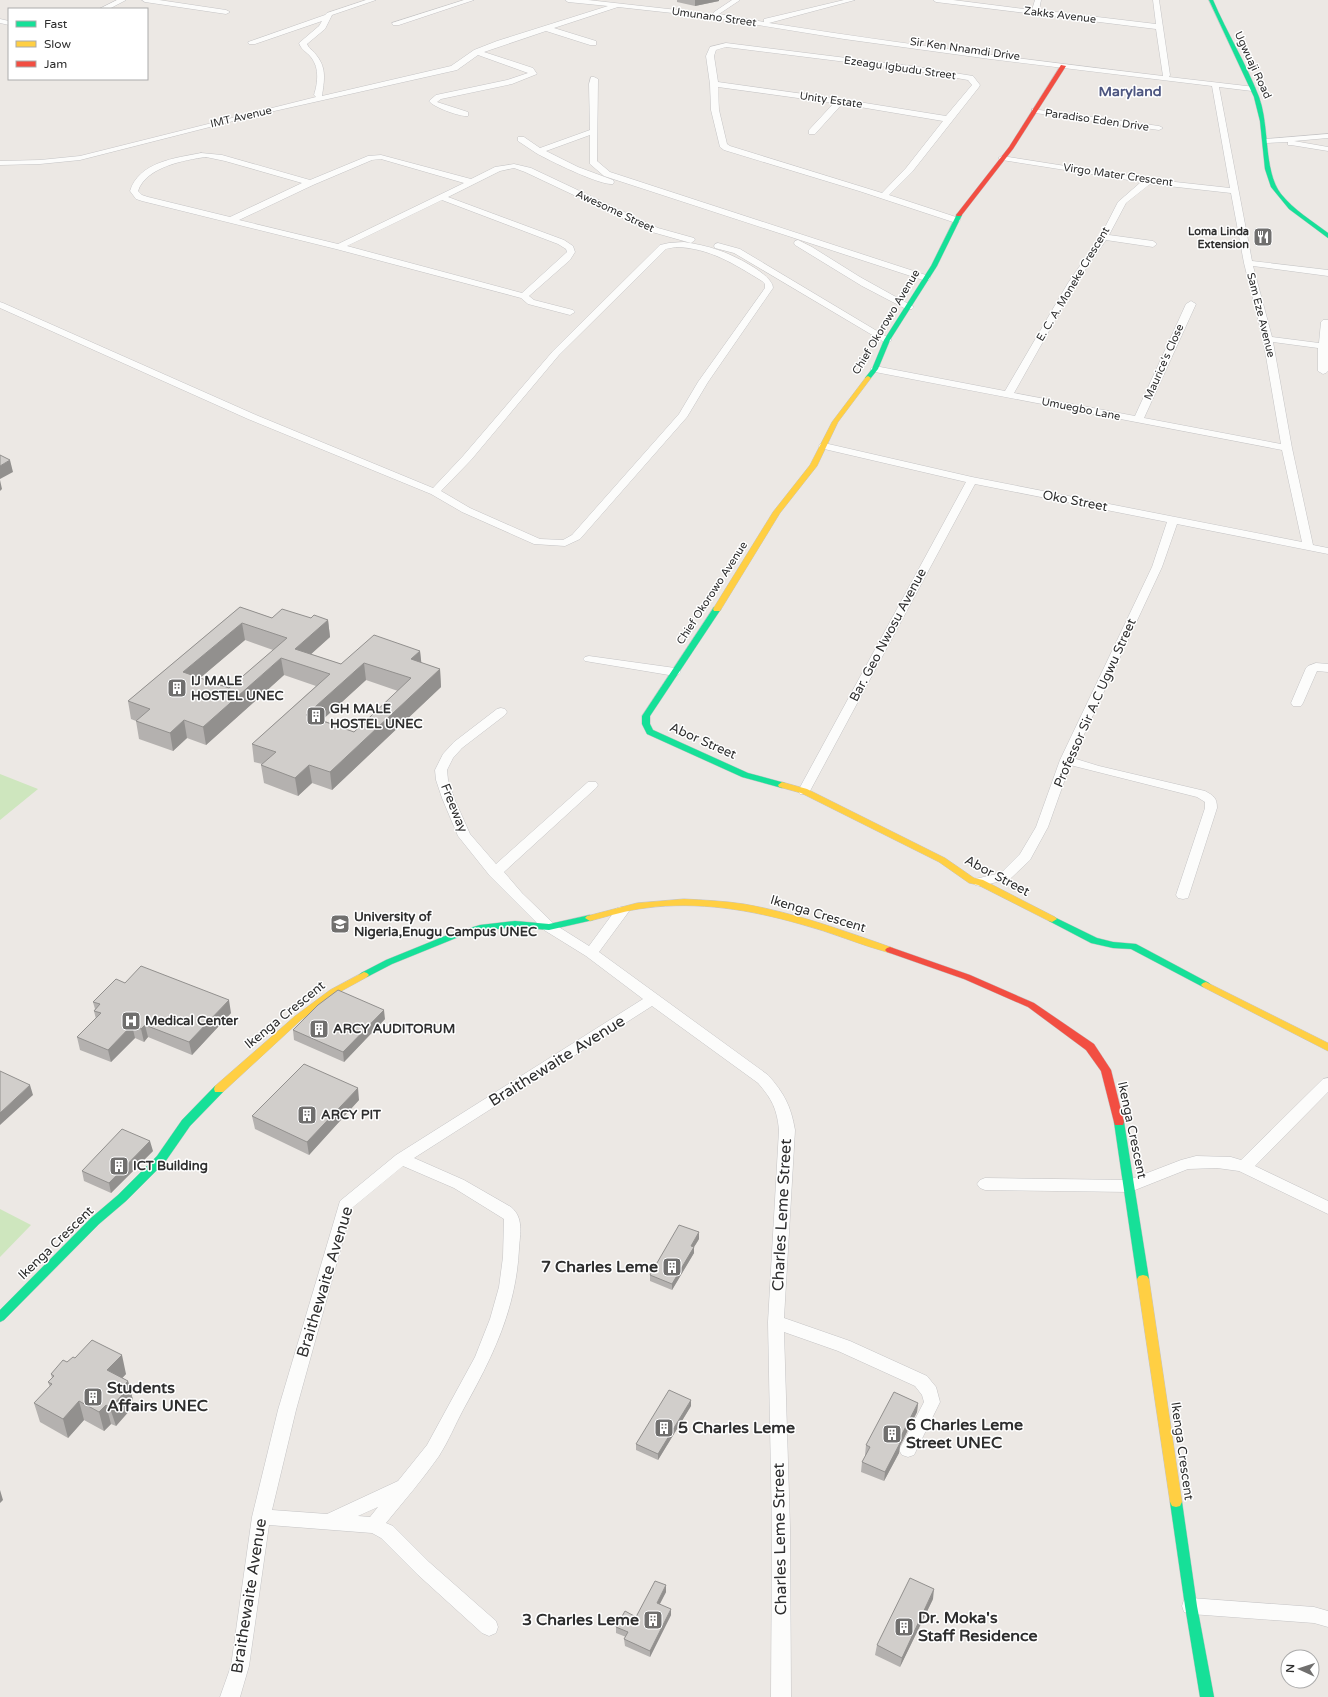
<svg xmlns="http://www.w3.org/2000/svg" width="1328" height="1697" viewBox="0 0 1328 1697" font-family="'Varela Round',sans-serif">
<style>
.green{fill:#cee6be}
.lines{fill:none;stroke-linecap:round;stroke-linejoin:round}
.street-casing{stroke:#c5c4c5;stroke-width:1}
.fast-casing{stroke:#c5c4c5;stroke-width:1}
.slow-casing{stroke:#c5c4c5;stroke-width:1}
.jam-casing{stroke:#c5c4c5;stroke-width:1}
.street{fill:#fcfcfb;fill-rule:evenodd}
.fast{fill:#16e098;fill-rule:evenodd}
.slow{fill:#ffcf43;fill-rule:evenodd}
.jam{fill:#f24e42;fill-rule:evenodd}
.wall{fill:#b4b1af;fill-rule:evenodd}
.shaded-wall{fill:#92908e}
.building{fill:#d1cecb;stroke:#92908e;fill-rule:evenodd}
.labels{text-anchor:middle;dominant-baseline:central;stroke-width:3;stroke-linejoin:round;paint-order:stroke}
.far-street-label{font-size:11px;fill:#2e2e2e;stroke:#fff}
.far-poi-label{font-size:11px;font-weight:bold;fill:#2e2e2e;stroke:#fff;text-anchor:end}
.street-label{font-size:13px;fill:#2e2e2e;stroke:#fff}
.poi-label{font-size:13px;font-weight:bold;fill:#2e2e2e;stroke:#fff;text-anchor:start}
.far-district-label{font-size:14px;font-weight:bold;fill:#4d5680;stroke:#fff}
.near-street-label{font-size:16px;fill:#2e2e2e;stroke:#fff}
.near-poi-label{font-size:16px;font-weight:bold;fill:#2e2e2e;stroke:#fff;text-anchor:start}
</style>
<rect width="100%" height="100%" fill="#ece8e4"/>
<path class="green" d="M0,774L38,789L0,820Z
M0,1209L31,1225L0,1257Z"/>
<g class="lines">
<g class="street-casing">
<path id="street" d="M117,0H126L109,9H99Z
M142,0H159L226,10L230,12L226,14L145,2Z
M366,0H376L332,15L325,29L307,44C309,49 314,51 317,56C327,69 324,81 322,96L451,66L474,50L497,41L608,6L568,2L565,0H588L713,14L714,12L732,0H740L719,14L764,22V19L844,0H855L769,23C900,44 1031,60 1163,76L1156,29L936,2L933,0H953L1032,10L1035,0H1041L1039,10L1156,24L1153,0H1159L1170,75L1169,77L1255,87V91H1252L1219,87L1252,261L1328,270V276L1253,266L1272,337L1319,343L1321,322L1323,320H1328V371L1326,373L1323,374L1318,371V348L1273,342L1292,448L1313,545L1328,548V554L1177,524L1162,567L1073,758L1099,766L1205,791C1214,796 1217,798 1217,808L1188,898L1183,899L1178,898L1176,895L1205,808V802L1197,797L1070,765L1048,827L1030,860L1010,879L980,886L975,885L973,882L975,879L1001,873L1020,854L1036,827L1060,760L1152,567L1167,522L975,484L810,791L808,794H800L798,791L966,482L820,448L819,446L820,444L824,443L972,477L1302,542L1282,450L875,372L870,369L875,366L1005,391L1068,283L1100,237L1118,202L1141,182L1002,160L998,158L1002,156L1148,179L1230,188L1212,86L990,59L844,39L709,17L618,7L554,28L596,41V45H590L546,31L484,52L533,68L537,74L512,84L441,99L437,102L468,112V116C460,117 433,107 429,101L436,95L507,80L528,73L478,55L457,70L261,114L80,160L40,164L0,165V161L40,160L80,156L316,97L314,95C318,82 320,66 309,55C305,51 301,49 299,43L319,26L322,21L255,44H249L248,42L325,15L327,13ZM1150,184L1231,193L1244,263L1263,339L1281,444L1144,418L1196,304L1191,301L1186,304L1135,416L1014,393L1076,283L1106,240L1153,247L1157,244L1153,241L1109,235L1126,203Z
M464,0H474L399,25H393L392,23Z
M0,19L9,21V25L0,23Z
M726,43L911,66L973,76L980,85L979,87L912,172L889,195L959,218L960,220L959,222H953L859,191L724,150L720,147L711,110L710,84L706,56L710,47ZM726,47L911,70L968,80L972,85L946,116L840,99L718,82L714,56L716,50ZM718,87L834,103L809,130V134H815L842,104L943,121L906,168L882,193L730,146L727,144L719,110Z
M591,77H594L598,79L597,161L610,172L929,276L930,278L929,280H923L604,176L590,164V135L546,151L578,167L613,180L614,182L613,184C601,186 548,160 536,153C530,149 524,145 518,141V137H524L540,148L590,130L589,84Z
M1032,109L1159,126L1163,128L1159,130L1035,113H1032Z
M1328,134V138L1294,141L1328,147V151L1291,145H1288V142L1266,143L1262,141L1266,139Z
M201,153L222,155L310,180L368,156L381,155L471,179L495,167L514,164L531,168L658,228L694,238L695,240L691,243L652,232L525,172L514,168L500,171L448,197L564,240L573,246L575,252L570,260L529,296L534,300L573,310L575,312L570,315L528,304L521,298L336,249L142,201L136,199L130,191C139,162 175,158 201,153ZM206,157L225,161L302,183L230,217L148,197L142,195L138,191C146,167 184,160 206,157ZM381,159L464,183L338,244L239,220L313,185L372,160ZM442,200L558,244L566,249L567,252L522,293L347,246Z
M798,240L812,247L860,277L914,307L912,309H906L862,286L795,245L794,243L795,241Z
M684,242C696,244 707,246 718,250C731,254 773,274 773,288L708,382L687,417L580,539L565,546L534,544L462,512L431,494L248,419L0,308V302L3,303L256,415L433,488L463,456L553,351L660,245L669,243ZM676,247C710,248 734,264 762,281L765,284V288L698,382L679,414L572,535L563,540L540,539L470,508L441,491L471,460L559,355L666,249Z
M718,243L740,249L892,340L887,343L884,342L734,253L715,248L714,246L715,244Z
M589,656L675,668L679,670L681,672L679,674L675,676L585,661L583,659L585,657Z
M1316,663L1328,664V672L1317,671L1303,703L1301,706H1293L1291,703L1306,668L1308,666Z
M501,708L505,709L507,712L505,715L462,748L453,758L447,770L448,780L454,798L470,834L496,864L588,782H596L598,785L596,788L504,872L522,893L554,924L589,946L617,908L622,907L627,908L629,911L627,914L599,952L768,1075C784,1093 791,1106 795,1130L784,1318L850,1341L927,1376L936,1387L940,1402L914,1455L908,1457L902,1455L899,1450L924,1402L922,1395L915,1386L838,1351L784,1332L790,1528L791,1697H771L772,1528L768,1322L779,1130C777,1109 772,1099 758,1083L652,1006L414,1158L464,1180L511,1207C524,1218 520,1233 519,1249C516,1310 492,1358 463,1410C455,1425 448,1442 439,1456C423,1479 404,1501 386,1523L393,1526L429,1562L496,1621L498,1627L496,1633L489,1636L482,1633L417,1574L381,1538L372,1533L269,1525L249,1666L240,1697H220L231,1666L252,1517L278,1410L340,1201L396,1155L643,999L586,956L544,930L490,876L458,836L442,798L436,780L435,770L443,754L454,742L497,709ZM403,1166L454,1188L504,1219L503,1257L499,1287L490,1319L475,1357L427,1445L398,1481L327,1514L272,1510L296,1410L352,1208ZM378,1507L370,1517L358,1516Z
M1328,1078V1092L1255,1166L1328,1201V1214L1239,1171L1217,1168L1188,1169L1130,1192L985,1190L980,1188L977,1184L980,1180L985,1178L1129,1180L1181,1160L1196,1156L1231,1157L1241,1160L1323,1079Z
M1191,1598L1314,1607L1328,1611V1627L1314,1623L1191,1614L1184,1612L1182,1606L1184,1600Z"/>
</g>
<g class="fast-casing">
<path id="fast" d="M1209,0H1213C1227,33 1246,63 1259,97C1270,127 1263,170 1281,194C1294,210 1312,221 1328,233V238L1289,209L1271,187L1265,169L1260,121L1254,97Z
M957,214L962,215L937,266L890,340L878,369L870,379H866L865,378L872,369L884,340L931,266Z
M714,607H720L721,609L650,716V724L653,730L748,773L785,783L786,785L785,787L782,788L742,777L647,734L642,724V716Z
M590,915L595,918L593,920L549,930L515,927L480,931L456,938L392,964L367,977H361L359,975L361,973L386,960L450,934L480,925L515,921L549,924Z
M1052,916L1097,938L1113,942L1136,944L1209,983L1211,985L1209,987H1203L1131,949L1113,948L1091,943L1049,921L1047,919Z
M219,1085L223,1086L224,1089L223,1092L190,1126L165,1162L126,1201L99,1224L4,1320L0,1322V1310L91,1218L118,1195L157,1156L182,1120L215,1086Z
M1119,1118L1123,1119L1124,1122L1149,1279L1147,1282L1143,1283L1139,1282L1137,1279L1114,1122L1115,1119Z
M1176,1497L1180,1498L1182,1502L1197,1606L1214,1697H1200L1185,1606L1170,1502L1172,1498Z"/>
</g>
<g class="slow-casing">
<path id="slow" d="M868,376L871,378L838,422L817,466L780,513L720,611H714L713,609L773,512L810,465L832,422L866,377Z
M782,782L807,789L945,858L974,878L983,880L1055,917L1057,919L1052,922L1049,921L978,885L969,883L939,862L801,793L779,787L778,785Z
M684,899C704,900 724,901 744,904C796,913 845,931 893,948L895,950L890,953C860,945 831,932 800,924C751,910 698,901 646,908C627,910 609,916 590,921L585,918L587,916L637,903Z
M364,972L367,973L369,975L367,977L336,994L301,1020L223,1092H215L214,1089L215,1086L295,1016L330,990Z
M1206,982L1328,1043V1051L1203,987L1201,985L1203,983Z
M1143,1275L1147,1276L1149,1279L1182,1502L1180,1506L1176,1507L1172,1506L1170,1502L1137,1279L1139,1276Z"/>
</g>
<g class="jam-casing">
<path id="jam" d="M1061,65L1066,66L1013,149L961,216H957L956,215L1009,147Z
M890,947L970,975L1034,1003L1094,1044L1111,1070L1124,1122L1123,1125H1115L1114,1122L1101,1071L1086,1050L1028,1007L964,979L887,952L885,950L887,948Z"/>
</g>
<use href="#street" class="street"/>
<use href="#fast" class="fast"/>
<use href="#slow" class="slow"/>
<use href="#jam" class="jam"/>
</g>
<path class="wall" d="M677,0H719V1L695,6L677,2Z
M240,607L272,618H311L328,620L330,637L311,654L341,664L420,651L421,663L440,669L441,687L332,790L312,783L298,796L264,783L261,765L262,764L254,762L252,744L316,686L284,675L206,745L187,738L173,751L139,739L136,721L131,719L128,701ZM245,640L273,650L229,688L200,678ZM366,680L398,691L354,732L322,720Z
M125,983L231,1013L192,1055L148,1037L144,1042L135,1038L111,1062L80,1050L77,1037L96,1019L94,1011L95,1009L93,1002Z
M385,1019L344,1062L294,1040L293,1030Z
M359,1100L309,1155L255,1129L252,1116Z
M153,1151L111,1193L84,1181L82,1171Z
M699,1239L694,1247V1253L672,1290L650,1281V1275Z
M75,1358L126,1374L122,1378L128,1381L133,1400L128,1405L130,1410L116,1426L111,1424L104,1431L84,1420L68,1438L40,1422L34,1403L50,1387L48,1382L52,1378L51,1374L67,1362Z
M918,1403L917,1412L900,1446L899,1453L884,1481L861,1472L862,1462L866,1455H865L866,1445Z
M691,1406L658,1460L636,1450V1444Z
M666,1585V1592L660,1604L671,1615L650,1657L625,1646L624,1639L626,1637L616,1633V1627L636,1617Z
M933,1599L900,1667L875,1655L877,1645Z"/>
<path class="shaded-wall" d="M695,0H719V1L695,6Z
M10,460L13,472L0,479V466Z
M0,480L2,489L0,491Z
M328,620L330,637L300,664L295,649Z
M242,623L245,640L186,690L183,672Z
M420,651L422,668L411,659Z
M281,658L284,675L206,745L203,727Z
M364,663L366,680L308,733L306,715Z
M440,669L441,687L332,790L330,772Z
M184,720L187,738L173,751L170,733Z
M309,765L312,783L298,796L295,778Z
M229,1000L231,1013L192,1055L189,1042Z
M384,1010L385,1019L344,1062L343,1052Z
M132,1025L135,1038L111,1062L108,1050Z
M145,1025L148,1037L144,1042L141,1029Z
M30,1085L33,1095L0,1125V1113Z
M358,1088L359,1100L309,1155L307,1142Z
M150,1141L153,1151L111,1193L109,1183Z
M699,1232V1239L694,1247V1253L672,1290V1284L691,1246Z
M122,1355L126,1374L112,1389L107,1370Z
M128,1381L133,1400L128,1405L130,1410L116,1426L110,1408L120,1390Z
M691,1400V1406L658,1460V1454Z
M79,1401L84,1420L68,1438L63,1419Z
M918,1403L917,1412L900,1446L899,1453L884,1481L885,1472L899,1440Z
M106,1405L111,1424L104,1431L99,1412Z
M0,1490L3,1500L0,1503Z
M666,1585V1592L657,1609V1603Z
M934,1589L933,1599L900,1667L902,1658Z
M671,1609V1615L650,1657V1651Z"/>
<path class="building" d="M0,455L10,460L0,466Z
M240,607L272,618L282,609L311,618L314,615L328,620L295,649L341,664L374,635L420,651L411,659L440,669L330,772L309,765L295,778L261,765L276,752L252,744L330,674L281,658L203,727L184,720L170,733L136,721L150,709L128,701ZM242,623L287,638L229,688L183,672ZM364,663L411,678L354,732L306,715Z
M141,966L229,1000L189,1042L145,1025L141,1029L132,1025L108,1050L77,1037L101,1013L94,1011L100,1004L93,1002L116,979L125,983Z
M338,990L384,1010L343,1052L293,1030L318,1005Z
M304,1064L358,1088L307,1142L252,1116Z
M0,1071L30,1085L0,1113Z
M122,1129L150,1141L109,1183L82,1171Z
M679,1225L699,1232L691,1246L694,1247L672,1284L650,1275Z
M92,1340L122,1355L107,1370L128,1381L120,1390L125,1392L110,1408L106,1405L99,1412L79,1401L63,1419L34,1403L52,1384L48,1382L54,1376L51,1374L63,1360L67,1362L73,1357L75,1358Z
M669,1390L691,1400L658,1454L636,1444Z
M894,1392L918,1403L899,1440L900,1443L885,1472L862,1462L870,1447L866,1445Z
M910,1578L934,1589L902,1658L877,1645Z
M655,1581L666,1585L657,1603L671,1609L650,1651L624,1639L628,1632L616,1627L625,1611L636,1617Z"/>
<defs>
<g id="restaurant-square" transform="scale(1)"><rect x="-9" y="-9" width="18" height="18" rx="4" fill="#706f6e" stroke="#fff"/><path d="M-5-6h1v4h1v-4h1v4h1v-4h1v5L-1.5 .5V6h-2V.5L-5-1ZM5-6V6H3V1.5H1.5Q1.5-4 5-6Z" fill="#fff"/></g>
<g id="building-square" transform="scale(1)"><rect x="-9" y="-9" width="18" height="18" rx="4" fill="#706f6e" stroke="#fff"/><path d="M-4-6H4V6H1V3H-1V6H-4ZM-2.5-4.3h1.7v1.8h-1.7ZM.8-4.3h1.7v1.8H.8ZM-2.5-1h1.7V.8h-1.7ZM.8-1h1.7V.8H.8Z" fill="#fff"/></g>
<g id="university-square" transform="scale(1)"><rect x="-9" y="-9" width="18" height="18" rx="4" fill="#706f6e" stroke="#fff"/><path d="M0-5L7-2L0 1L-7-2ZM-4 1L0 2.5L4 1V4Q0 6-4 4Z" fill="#fff"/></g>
<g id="hospital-square" transform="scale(1)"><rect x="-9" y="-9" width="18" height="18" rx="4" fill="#706f6e" stroke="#fff"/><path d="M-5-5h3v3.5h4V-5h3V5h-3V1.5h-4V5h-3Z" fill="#fff"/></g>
</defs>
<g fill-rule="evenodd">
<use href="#restaurant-square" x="1263" y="237"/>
<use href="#building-square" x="177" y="688"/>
<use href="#building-square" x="316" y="716"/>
<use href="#university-square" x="340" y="924"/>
<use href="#hospital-square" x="131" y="1021"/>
<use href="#building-square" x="319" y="1029"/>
<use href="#building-square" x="307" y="1115"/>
<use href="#building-square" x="119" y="1166"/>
<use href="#building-square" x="672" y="1267"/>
<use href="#building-square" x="93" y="1397"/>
<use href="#building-square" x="664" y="1428"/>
<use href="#building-square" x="892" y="1434"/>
<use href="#building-square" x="653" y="1620"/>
<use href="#building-square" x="904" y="1627"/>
</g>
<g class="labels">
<g class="far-street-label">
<text transform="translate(1060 15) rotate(7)">Zakks Avenue</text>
<text transform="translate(714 17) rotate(8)">Umunano Street</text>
<text transform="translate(965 49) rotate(8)">Sir Ken Nnamdi Drive</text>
<text transform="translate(1253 65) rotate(65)">Ugwuaji Road</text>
<text transform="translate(900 68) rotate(8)">Ezeagu Igbudu Street</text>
<text transform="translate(831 100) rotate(8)">Unity Estate</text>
<text transform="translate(241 117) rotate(-13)">IMT Avenue</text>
<text transform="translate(1097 120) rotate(8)">Paradiso Eden Drive</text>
<text transform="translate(1118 175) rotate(8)">Virgo Mater Crescent</text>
<text transform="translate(615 211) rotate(25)">Awesome Street</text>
<text transform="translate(1073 284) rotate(-59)">E. C. A. Moneke Crescent</text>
<text transform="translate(1261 315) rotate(76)">Sam Eze Avenue</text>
<text transform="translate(886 322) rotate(-59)">Chief Okorowo Avenue</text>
<text transform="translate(1164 362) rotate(-66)">Maurice's Close</text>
<text transform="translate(1081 409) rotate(11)">Umuegbo Lane</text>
<text transform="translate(712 593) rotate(-57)">Chief Okorowo Avenue</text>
</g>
<g class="far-poi-label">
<text x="1249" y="231">Loma Linda<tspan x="1249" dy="13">Extension</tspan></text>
</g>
<g class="street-label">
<text transform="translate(1075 501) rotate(11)">Oko Street</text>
<text transform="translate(888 635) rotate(-62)">Bar. Geo Nwosu Avenue</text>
<text transform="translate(1095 703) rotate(-66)">Professor Sir A.C Ugwu Street</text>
<text transform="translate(703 741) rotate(24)">Abor Street</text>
<text transform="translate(454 808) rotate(68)">Freeway</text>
<text transform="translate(997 876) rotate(28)">Abor Street</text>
<text transform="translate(818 914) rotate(17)">Ikenga Crescent</text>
<text transform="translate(285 1015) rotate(-39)">Ikenga Crescent</text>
<text transform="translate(1132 1130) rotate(78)">Ikenga Crescent</text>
<text transform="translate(56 1243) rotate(-44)">Ikenga Crescent</text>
<text transform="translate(1182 1451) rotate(82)">Ikenga Crescent</text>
</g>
<g class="poi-label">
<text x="191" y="681">IJ MALE<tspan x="191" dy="15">HOSTEL UNEC</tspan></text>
<text x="330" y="709">GH MALE<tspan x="330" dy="15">HOSTEL UNEC</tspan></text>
<text x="354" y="917">University of<tspan x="354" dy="15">Nigeria,Enugu Campus UNEC</tspan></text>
<text x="145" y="1021">Medical Center</text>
<text x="333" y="1029">ARCY AUDITORUM</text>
<text x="321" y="1115">ARCY PIT</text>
<text x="133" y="1166">ICT Building</text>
</g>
<g class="far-district-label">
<text x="1130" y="91">Maryland</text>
</g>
<g class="near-street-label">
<text transform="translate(557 1061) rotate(-32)">Braithewaite Avenue</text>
<text transform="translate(782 1215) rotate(-87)">Charles Leme Street</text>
<text transform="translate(325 1282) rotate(-73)">Braithewaite Avenue</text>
<text transform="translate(780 1539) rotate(-91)">Charles Leme Street</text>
<text transform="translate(249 1596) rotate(-81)">Braithewaite Avenue</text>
</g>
<g class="near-poi-label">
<text x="658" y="1267" text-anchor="end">7 Charles Leme</text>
<text x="107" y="1388">Students<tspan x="107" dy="18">Affairs UNEC</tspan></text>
<text x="906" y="1425">6 Charles Leme<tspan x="906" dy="18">Street UNEC</tspan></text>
<text x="678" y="1428">5 Charles Leme</text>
<text x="918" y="1618">Dr. Moka's<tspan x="918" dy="18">Staff Residence</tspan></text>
<text x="639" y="1620" text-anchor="end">3 Charles Leme</text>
</g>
</g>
<rect x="8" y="8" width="140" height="72" fill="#ffffff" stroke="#ababab"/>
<rect x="16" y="21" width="20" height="6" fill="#16e098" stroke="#ababab"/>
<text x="44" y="28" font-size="12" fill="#2e2e2e">Fast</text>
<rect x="16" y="41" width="20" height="6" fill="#ffcf43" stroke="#ababab"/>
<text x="44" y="48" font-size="12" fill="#2e2e2e">Slow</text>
<rect x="16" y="61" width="20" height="6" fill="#f24e42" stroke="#ababab"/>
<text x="44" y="68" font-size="12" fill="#2e2e2e">Jam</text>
<g transform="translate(1300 1669) rotate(273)"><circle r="19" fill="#ffffff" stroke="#ababab"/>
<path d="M0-3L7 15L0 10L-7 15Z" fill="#706f6e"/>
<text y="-6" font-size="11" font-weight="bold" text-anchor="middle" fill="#2e2e2e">N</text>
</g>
</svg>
